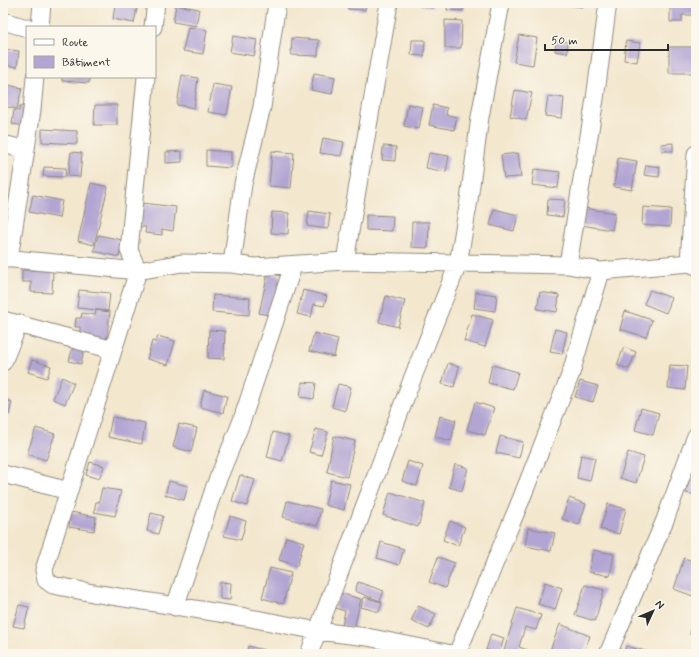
<svg xmlns="http://www.w3.org/2000/svg" width="699" height="657" viewBox="0 0 699 657" font-family="Mynerve,sans-serif">
<style>
.building{fill:#b3a5d3}
.lines{fill:none;stroke-linecap:round;stroke-linejoin:round}
.minor-casing{stroke:#8f897c;stroke-width:19}
.minor{stroke:#fff;stroke-width:17}
</style>
<rect width="100%" height="100%" fill="#fbf7ec"/>
<filter id="ink" filterUnits="userSpaceOnUse"><feTurbulence type="fractalNoise" baseFrequency=".025" numOctaves="2"/><feDisplacementMap in="SourceGraphic" scale="8" xChannelSelector="R" yChannelSelector="G"/><feConvolveMatrix kernelMatrix="1 2 1 2 8 2 1 2 1" color-interpolation-filters="sRGB"/></filter>
<filter id="wash" filterUnits="userSpaceOnUse"><feTurbulence type="fractalNoise" baseFrequency=".012" numOctaves="4" result="noise"/><feDisplacementMap in="SourceGraphic" scale="16" xChannelSelector="R" yChannelSelector="G"/><feGaussianBlur stdDeviation="0.9" result="paint"/><feColorMatrix in="noise" values="0 0 0 0 0 0 0 0 0 0 0 0 0 0 0 0 0 1.4 0 .05"/><feComposite in="paint" operator="in"/></filter>
<g filter="url(#wash)">
<rect width="100%" height="100%" fill="#f3e7ce"/>
<g id="blocks">
<path class="building" d="M348,3H366L365,10L348,9Z
M414,3H433L432,8Z
M448,3H464L463,11L447,10Z
M568,3H584L583,7L567,5Z
M670,3H696V15H682V22H670Z
M115,4L137,8L134,23L113,19Z
M176,5L199,9L196,26L173,22Z
M445,20L462,21L461,48H445Z
M188,27L207,30L203,54L183,51Z
M519,35L537,38L533,65L514,62Z
M233,36L257,40L254,56L230,52Z
M292,38L319,40L318,56L291,55Z
M412,40H425L424,56L411,55Z
M556,41L568,42L567,53L555,51Z
M626,41L640,43L637,62L624,60Z
M669,47H695L694,73H669Z
M3,49L19,51L17,67L3,65Z
M314,73L335,77L332,94L311,90Z
M182,75L198,78L194,108L177,105Z
M62,77H90L89,83L62,81Z
M3,84L22,88L17,109L3,106Z
M213,84L232,87L227,115L208,112Z
M515,90L532,93L526,120L510,116Z
M548,96L564,98L562,118L545,116Z
M408,104L423,107L419,129L404,126Z
M95,105H117V125H94Z
M433,105L447,108L446,115L457,117L454,130L429,125Z
M20,106L28,107L25,126L12,124L14,110L19,111Z
M42,129L77,131V144L42,142Z
M323,138L344,142L341,156L320,153Z
M673,143V151H662L661,144Z
M383,146L396,147L395,161L382,160Z
M206,150L231,152V168L206,166Z
M182,151V162L166,163V152Z
M272,151L294,153L291,188L269,186Z
M71,152L82,153L80,177L68,176Z
M429,153L449,156L446,172L426,168Z
M518,153L521,177L504,178L501,155Z
M618,158L637,161L632,190L614,187Z
M646,165L660,167L659,177L644,175Z
M44,167L66,168L65,177L43,176Z
M534,169L560,172L558,188L532,185Z
M91,183L108,187L94,245L78,241Z
M33,195L62,201L59,218L29,212Z
M548,199L565,200L563,217L547,215Z
M142,203L176,207L173,231L162,229V235L145,233L146,227H140Z
M643,207L671,209L670,227L642,225Z
M584,208L615,213L612,230L581,225Z
M494,209L518,215L514,231L490,225Z
M309,211L330,214L328,229L307,226Z
M272,212L289,213L288,234L271,233Z
M366,215L393,216L392,231L366,230Z
M412,222H429L428,248L411,247Z
M98,235L122,240L119,257L94,251Z
M22,270L53,271L52,293L31,292V282H22Z
M268,273L281,276L273,316L259,313Z
M79,290L110,293L108,311L77,308Z
M303,290L327,296L324,306L314,304L311,317L297,314Z
M650,290L672,298L666,313L644,304Z
M476,292L497,295L495,311L474,308Z
M540,292L559,295L557,312L537,309Z
M213,295L250,298L249,315L212,312Z
M386,296L405,301L398,327L379,322Z
M96,310L110,312L106,342L86,339V333H80V327H75L76,318H81L82,313L95,315Z
M625,311L652,320L646,337L620,329Z
M472,314L493,320L485,347L464,341Z
M555,329L567,332L562,354L550,352Z
M209,330L225,331L224,359L208,358Z
M314,333L338,339L334,357L309,351Z
M158,336L175,341L168,365L147,359L152,341L156,342Z
M73,346L84,349L81,364L69,361Z
M624,347L636,352L629,369L617,365Z
M32,360L51,366L47,378L28,372Z
M448,363L459,367L454,387L442,384Z
M492,365L518,372L513,389L488,383Z
M670,365L687,366L685,390L668,388Z
M62,377L74,383L65,404L53,399Z
M580,381L598,386L593,402L575,397Z
M302,382L316,383L314,399L300,397Z
M338,384L351,387L345,411L332,407Z
M204,390L227,396L223,413L200,407Z
M3,399L12,402L9,415L3,413Z
M475,402L494,408L485,435L467,430Z
M641,408L659,413L653,435L635,430Z
M440,416L456,420L451,441L435,437Z
M112,417L145,423L142,444L108,437Z
M179,424L197,428L191,452L173,447Z
M36,428L55,434L46,460L27,454Z
M316,429L328,432L321,455L309,452Z
M273,432L289,436L282,461L267,457Z
M334,436L355,441L347,477L327,472Z
M500,436L523,442L519,458L496,453Z
M628,452L644,457L636,483L620,478Z
M581,455L595,458L590,481L577,478Z
M408,461L423,466L417,486L402,481Z
M90,462L104,466L99,479L86,475Z
M455,464L468,468L462,491L449,487Z
M240,475L255,480L247,506L232,501Z
M331,480L350,484L344,510L325,505Z
M689,480L696,481V495L686,493Z
M169,481L188,486L184,500L165,495Z
M102,488L121,491L115,516L94,512L96,502H99Z
M390,492L425,503L418,527L383,515Z
M569,498L586,504L579,525L562,519Z
M287,501L321,509L317,526L283,517Z
M608,504L626,509L619,534L600,529Z
M71,512L96,517L94,531L69,527Z
M151,513L163,516L158,534L147,531Z
M230,516L246,521L241,540L224,536Z
M450,521L465,527L458,546L443,540Z
M528,528L555,533L551,551L525,546Z
M286,537L304,542L297,566L279,560Z
M381,542L404,549L399,565L377,558Z
M593,550L614,554L610,576L589,572Z
M438,557L455,563L445,588L429,582Z
M684,558L696,562V588L693,596L674,589Z
M270,568L291,573L283,604L262,598Z
M220,582L231,583L230,600L220,599Z
M358,582L384,591L380,601L355,591Z
M545,582L562,588L555,610L538,604Z
M585,585L604,590L595,621L575,615Z
M339,593L361,599L354,628L342,625L345,611L335,608Z
M364,597L382,602L379,612L361,607Z
M19,605L29,607L24,628L13,626Z
M418,606L436,614L429,629L411,621Z
M517,608L541,615L536,630L525,627L519,647L539,654H503Z
M696,615V636L690,634Z
M560,624L590,636L583,654L570,650L569,654L549,653Z
M491,634L504,638L499,654L486,650Z
M248,646L264,650L263,654H246Z
M626,646L649,652L648,654H624Z"/>
</g>
</g>
<g filter="url(#ink)">
<use href="#blocks" fill-opacity="0" stroke="#8f897c" stroke-width="1"/>
<g class="lines">
<g class="minor-casing">
<path id="minor" d="M3,21L27,28
M40,27L42,3
M153,27L156,3
M146,77L129,250L138,271L44,570L46,580L53,585L93,593L245,617L318,631L367,637L452,654
M3,144L26,150
M3,258L138,271L182,263L232,264L255,267L345,261L568,265L601,271L689,263L696,266
M9,259L32,110L35,77
M345,261L389,3
M689,263L696,154
M232,264L243,184L262,107L277,3
M568,265L595,99L608,3
M3,320L113,350
M3,362L19,323
M3,474L69,491
M175,607L215,486L241,423L293,266
M309,654L413,377L458,264L469,200L480,117L501,3
M457,654L520,502L571,373L601,271
M608,654L665,520L696,436"/>
</g>
<use href="#minor" class="minor"/>
</g>
</g>
<rect width="699" height="657" fill="none" stroke="#fbf7ec" stroke-width="16"/>
<rect x="26" y="26" width="130" height="52" fill="#fbf7ec" stroke="#a8a59f"/>
<rect x="34" y="39" width="20" height="6" fill="#ffffff" stroke="#a8a59f"/>
<text x="62" y="46" font-size="12" fill="#2b2b2b">Route</text>
<rect x="34" y="56" width="20" height="12" fill="#b3a5d3" stroke="#a8a59f"/>
<text x="62" y="66" font-size="12" fill="#2b2b2b">Bâtiment</text>
<g transform="translate(653 611) rotate(46)" stroke="#fbf7ec" stroke-width="3" paint-order="stroke">
<path d="M0-3L7 15L0 10L-7 15Z" fill="#2b2b2b"/>
<text y="-6" font-size="11" font-weight="bold" text-anchor="middle" fill="#2b2b2b">N</text>
</g>
<path d="M545 44v6h123v-6" fill="none" stroke="#2b2b2b" stroke-width="2"/>
<text x="551" y="44" font-size="12" fill="#2b2b2b" stroke="#fbf7ec" stroke-width="3" paint-order="stroke">50 m</text>
</svg>
